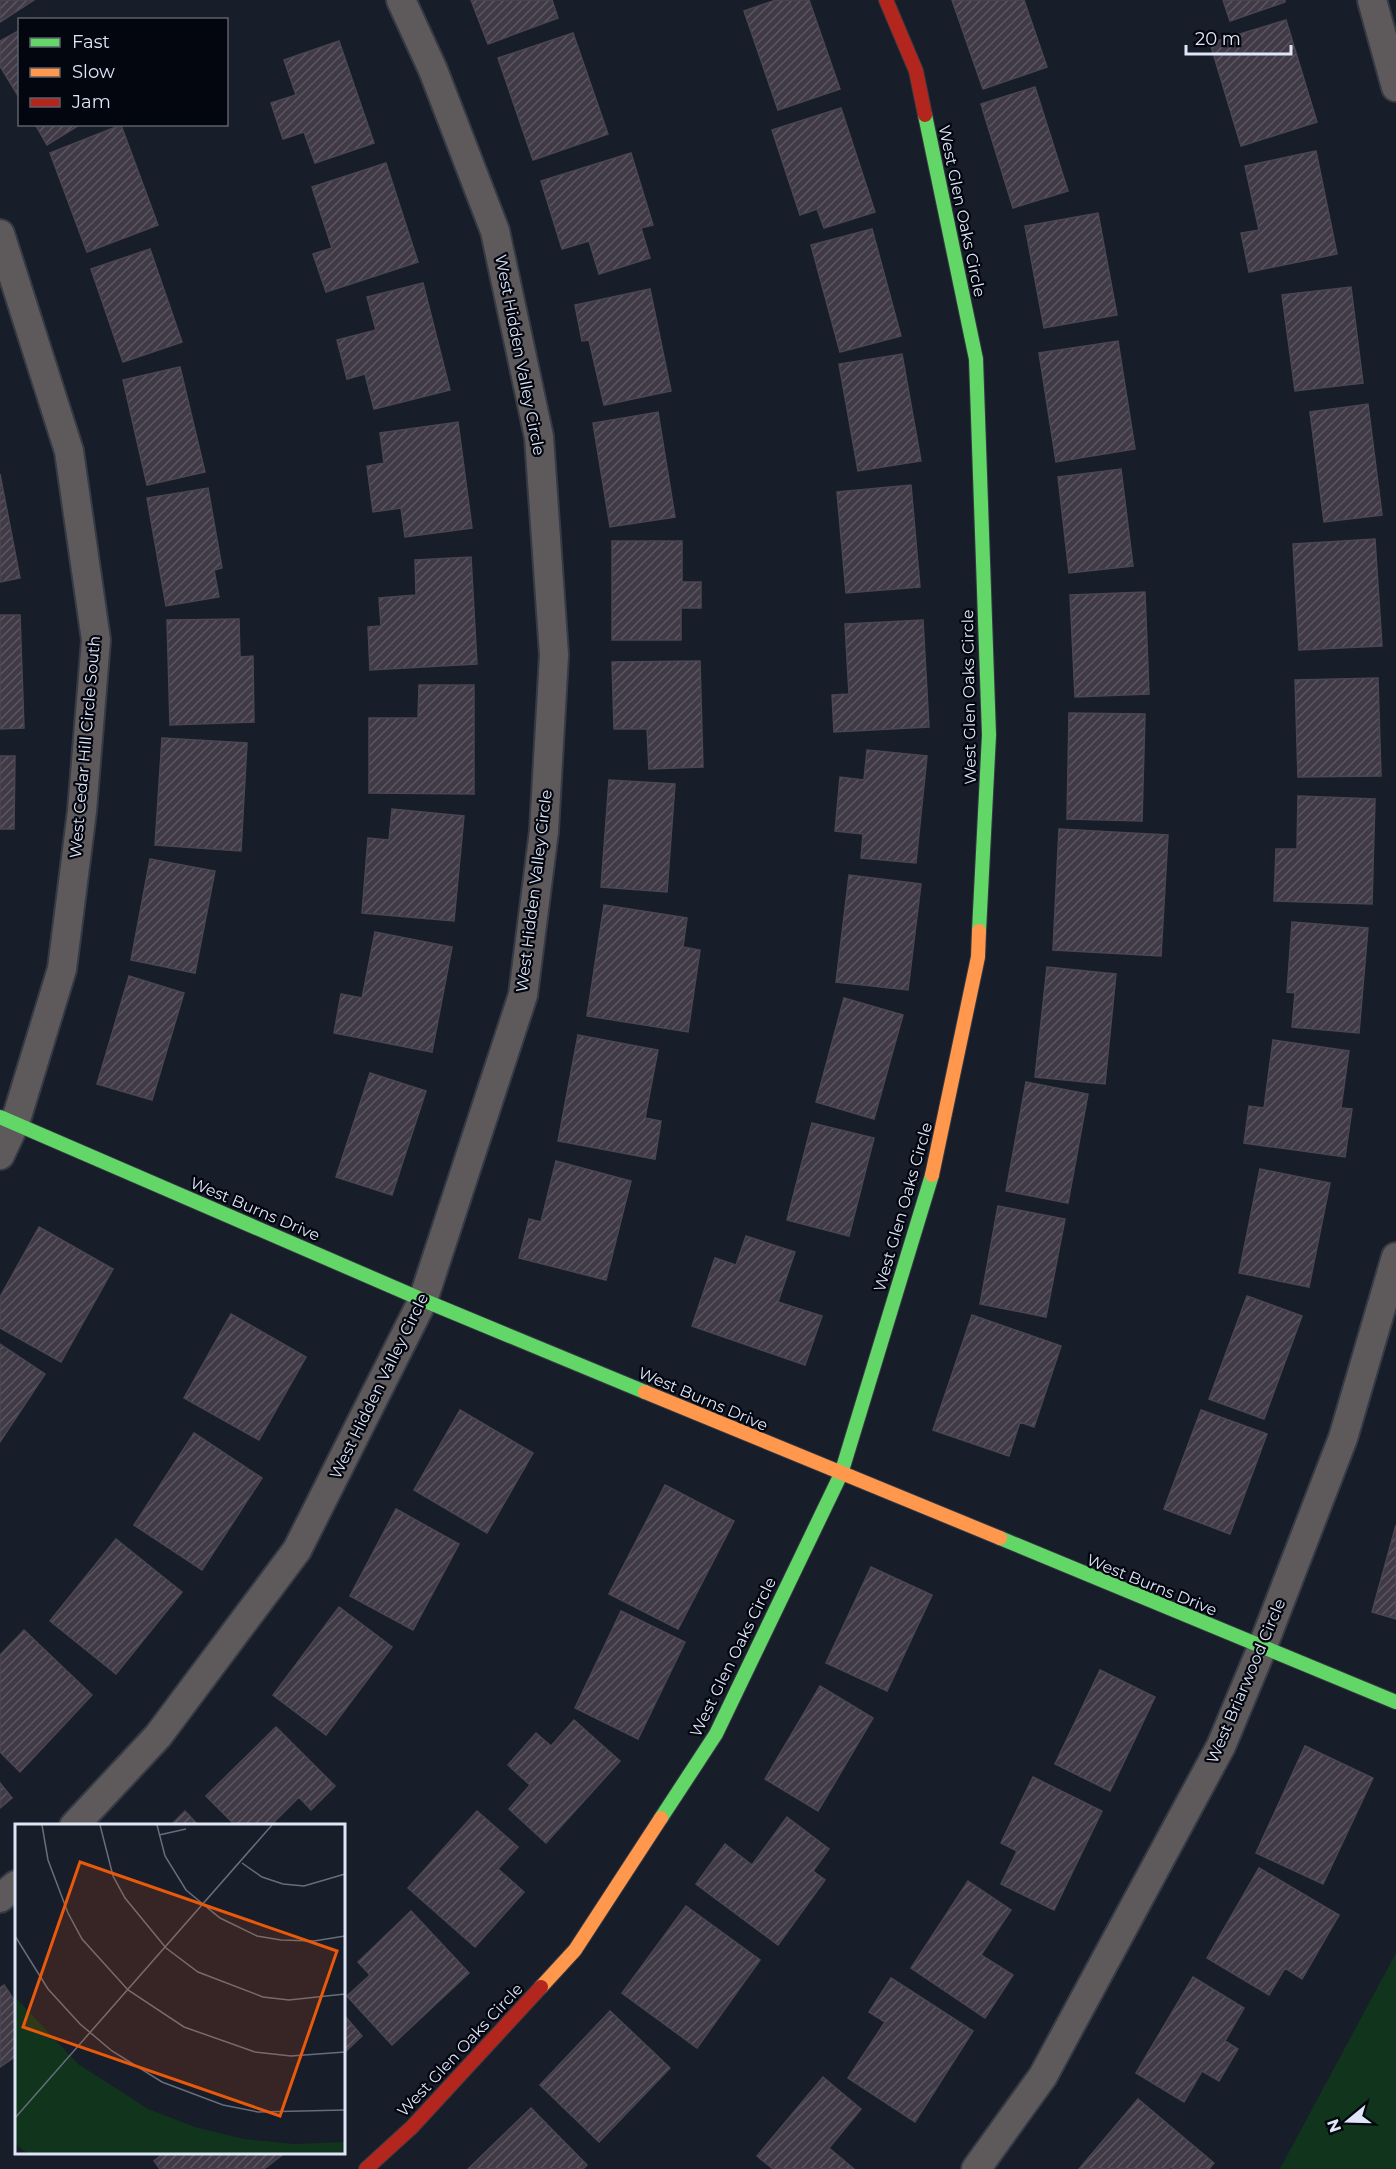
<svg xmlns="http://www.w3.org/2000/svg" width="1396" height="2169" viewBox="0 0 1396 2169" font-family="Montserrat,sans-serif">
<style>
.green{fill:#11341c}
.building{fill:url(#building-hatch);stroke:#4a464f;stroke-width:1.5}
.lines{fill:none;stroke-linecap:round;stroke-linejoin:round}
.street-casing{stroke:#353a44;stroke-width:32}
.fast-casing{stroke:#353a44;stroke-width:16}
.slow-casing{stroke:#353a44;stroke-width:16}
.jam-casing{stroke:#353a44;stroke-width:16}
.street{stroke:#5e5a5c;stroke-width:28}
.fast{stroke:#63d668;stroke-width:14}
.slow{stroke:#ff974d;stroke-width:14}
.jam{stroke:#b3261e;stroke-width:14}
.labels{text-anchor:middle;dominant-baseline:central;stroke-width:4.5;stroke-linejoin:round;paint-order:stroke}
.street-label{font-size:16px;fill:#dee6f7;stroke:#03060f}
.inset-road{fill:none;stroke:#676d7b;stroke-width:1.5}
.view{fill:#e8590c;fill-opacity:0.15;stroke:#e8590c;stroke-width:3}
.inset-edge{fill:none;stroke:#dee6f7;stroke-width:3}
</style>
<defs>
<pattern id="building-hatch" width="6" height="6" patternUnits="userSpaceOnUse" patternTransform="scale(1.5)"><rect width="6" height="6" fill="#403a47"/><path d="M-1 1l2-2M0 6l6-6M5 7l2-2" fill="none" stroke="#5b5662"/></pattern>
</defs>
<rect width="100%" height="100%" fill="#171d29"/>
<path class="green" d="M1396,1953V2169H1279L1282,2165Z"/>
<path class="building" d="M0,0H34L0,22Z
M471,0H552L558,18L488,44Z
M776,0H809L840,89L778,110L744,11Z
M952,0H1024L1047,67L983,89Z
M1223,0H1285V2L1230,21Z
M1286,20L1317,122L1241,146L1210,43Z
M20,30V99L0,66V41Z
M573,33L608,134L533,160L498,58Z
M339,41L374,143L315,163L304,132L283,139L271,103L296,95L284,60Z
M1035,87L1068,191L1013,208L981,104Z
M841,108L875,212L824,228L817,209L800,215L772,130Z
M35,124H81L47,145Z
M121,125L158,225L87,252L50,153Z
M1316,151L1337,254L1249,272L1241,233L1259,230L1245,166Z
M631,153L653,225L641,228L650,258L599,274L589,241L562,249L541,181Z
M386,163L418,262L326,292L313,254L332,248L312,187Z
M1098,213L1117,315L1044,328L1025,226Z
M872,229L901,336L840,352L811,245Z
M150,249L182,342L123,362L91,269Z
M423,283L450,390L374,409L365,374L347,379L337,340L376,330L367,297Z
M1351,287L1363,383L1295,391L1282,295Z
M650,289L671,391L604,405L589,340L582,341L575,305Z
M1118,341L1135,449L1056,462L1039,353Z
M902,354L921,461L858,471L839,364Z
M180,367L205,472L147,485L123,380Z
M1368,404L1382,515L1324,522L1310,412Z
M658,412L675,517L610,527L593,423Z
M458,422L472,528L405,537L401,508L373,512L367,466L384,463L380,433Z
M1121,469L1133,566L1069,573L1058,477Z
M0,474L20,578L0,582Z
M911,485L920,587L846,593L837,492Z
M208,488L222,568L214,570L219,597L166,606L147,498Z
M1375,539L1382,646L1299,650L1293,544Z
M612,541H682V582H701V608H681V640H612Z
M471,557L477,664L370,670L368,627L381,626L379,598L416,595L415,560Z
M1145,592L1149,694L1075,697L1070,595Z
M0,615H20L24,728L0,729Z
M239,619L240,657L253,656L254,722L170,725L167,620Z
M923,620L929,727L834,732L832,695L849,694L845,624Z
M700,661L703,767L649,769L647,729H614L612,662Z
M1378,678L1381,776L1298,777L1295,680Z
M419,685H474V794L369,793V718H418Z
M1069,713L1145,714L1142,821L1067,819Z
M162,738L247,743L241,851L155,845Z
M867,750L927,756L916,863L861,858L863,834L835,831L840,777L864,780Z
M0,756H15L14,829H0Z
M609,780L675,784L667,892L601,887Z
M1298,796L1375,799L1372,904L1274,901L1276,849H1297Z
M392,809L464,816L454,921L362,913L368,838L389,840Z
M1059,829L1168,835L1161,956L1053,950Z
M150,859L215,871L195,973L131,960Z
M849,875L921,884L908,990L836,982Z
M604,905L687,918L683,947L700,950L688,1032L587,1016Z
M1292,922L1368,928L1359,1033L1292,1027L1295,993L1287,992Z
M375,932L452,947L432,1052L334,1033L341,994L362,998Z
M1047,967L1116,974L1105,1084L1035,1077Z
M129,976L184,993L152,1100L97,1084Z
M844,998L903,1015L874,1119L816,1102Z
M578,1035L658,1050L645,1118L661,1121L655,1159L558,1141Z
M1273,1040L1349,1051L1341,1108L1352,1109L1345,1157L1244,1143L1249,1106L1264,1108Z
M370,1073L426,1091L392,1195L336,1177Z
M1026,1082L1088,1094L1068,1203L1006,1191Z
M812,1123L874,1138L849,1236L787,1220Z
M556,1161L631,1181L606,1280L519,1258L529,1219L541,1222Z
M1260,1169L1330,1183L1309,1287L1239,1273Z
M998,1206L1065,1219L1046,1317L980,1304Z
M39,1227L113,1269L61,1362L0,1328V1297Z
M746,1236L795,1252L778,1302L822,1316L805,1365L692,1326L715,1258L736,1265Z
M1247,1296L1302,1316L1264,1419L1209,1399Z
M231,1314L306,1357L259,1440L184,1398Z
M972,1315L1061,1346L1034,1427L1020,1422L1009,1456L933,1430Z
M0,1344L45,1374L0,1442Z
M460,1410L533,1453L487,1533L414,1490Z
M1201,1410L1267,1434L1230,1534L1164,1509Z
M194,1433L262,1478L202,1570L134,1525Z
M665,1485L734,1521L678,1629L609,1594Z
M396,1509L459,1544L413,1630L350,1596Z
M1396,1525V1619L1372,1612Z
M116,1539L182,1592L116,1674L50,1621Z
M871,1567L932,1595L887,1691L826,1663Z
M339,1607L392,1647L326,1735L273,1695Z
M621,1611L685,1642L638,1739L575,1708Z
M24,1630L92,1695L20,1772L0,1752V1655Z
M1100,1670L1155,1697L1110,1791L1055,1764Z
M820,1686L873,1718L818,1811L765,1779Z
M574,1720L620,1761L546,1843L509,1809L530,1785L508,1765L536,1733L551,1746Z
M276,1727L335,1786L311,1810L299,1797L270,1826H236L206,1796Z
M1305,1746L1373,1778L1323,1884L1256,1853Z
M1033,1777L1102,1811L1054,1910L1001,1884L1017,1851L1001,1843Z
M0,1783L12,1798L0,1808Z
M185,1811L199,1826H170Z
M477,1811L518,1847L498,1869L524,1892L475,1947L408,1888Z
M787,1817L829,1849L813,1871L825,1880L778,1945L696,1884L725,1844L752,1865Z
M1259,1868L1339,1915L1302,1979L1285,1968L1269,1995L1207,1958Z
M968,1881L1011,1910L981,1955L1013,1975L985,2018L911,1968Z
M686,1906L760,1960L697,2048L622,1993Z
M411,1911L469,1973L392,2045L347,1996L370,1975L358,1962Z
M1193,1977L1244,2008L1225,2041L1238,2049L1219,2081L1202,2071L1184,2102L1136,2073Z
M891,1978L973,2031L915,2122L848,2078L885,2022L869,2012Z
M4,1985L16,2003V2056L0,2067V1988Z
M610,2011L670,2068L599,2142L540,2085Z
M344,2015L362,2036L344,2053Z
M823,2077L861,2109L829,2148L854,2169H773L757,2156Z
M1138,2099L1214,2163L1209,2169H1173L1171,2167L1169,2169H1079Z
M531,2108L587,2165L583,2169H468Z
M165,2152H280L282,2155L264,2169H160L154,2161Z"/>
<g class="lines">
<g class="street-casing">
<path id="street" d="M1372,0L1396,87
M0,234L69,451L96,640L82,811L62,969L15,1123L0,1155
M74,1826L158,1736L297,1550L423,1300L523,995L544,831L554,655L539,437L495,231L433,70L401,0
M0,1898L16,1885
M976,2169L1043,2076L1221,1746L1262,1648L1343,1438L1396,1257"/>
</g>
<g class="fast-casing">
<path id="fast" d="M925,115L976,359L989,735L979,931
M0,1117L423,1300L645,1392
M1000,1538L1396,1702
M661,1818L716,1734L841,1474L932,1175"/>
</g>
<g class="slow-casing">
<path id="slow" d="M932,1175L978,957L979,931
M645,1392L1000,1538
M541,1987L575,1950L661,1818"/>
</g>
<g class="jam-casing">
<path id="jam" d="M886,0L916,71L925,115
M366,2169L412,2127L541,1987"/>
</g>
<use href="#street" class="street"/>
<use href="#fast" class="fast"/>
<use href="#slow" class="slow"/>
<use href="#jam" class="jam"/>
</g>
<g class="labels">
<g class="street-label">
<text transform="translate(962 211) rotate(78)">West Glen Oaks Circle</text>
<text transform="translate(520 355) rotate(79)">West Hidden Valley Circle</text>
<text transform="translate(969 697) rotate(-91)">West Glen Oaks Circle</text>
<text transform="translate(85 747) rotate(-85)">West Cedar Hill Circle South</text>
<text transform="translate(534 891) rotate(-83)">West Hidden Valley Circle</text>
<text transform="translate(903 1207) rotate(-74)">West Glen Oaks Circle</text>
<text transform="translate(255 1209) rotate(23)">West Burns Drive</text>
<text transform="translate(379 1386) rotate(-64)">West Hidden Valley Circle</text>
<text transform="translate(703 1399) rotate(23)">West Burns Drive</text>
<text transform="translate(1152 1585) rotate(22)">West Burns Drive</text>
<text transform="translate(733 1657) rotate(-64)">West Glen Oaks Circle</text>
<text transform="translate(1246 1681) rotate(-67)">West Briarwood Circle</text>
<text transform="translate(460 2050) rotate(-47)">West Glen Oaks Circle</text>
</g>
</g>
<g transform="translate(15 1824)">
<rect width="330" height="330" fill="#171d29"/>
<path d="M0,173L63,240L133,285L180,303L229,315L279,320L330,318V329H12L0,320Z" fill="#11341c"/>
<path class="inset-road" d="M27,1L33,36L53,89L67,115L113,166L169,203L240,228L276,232L330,228M85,1L98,52L110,74L151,124L183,148L248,173L274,176L330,170M142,1L150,32L171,66L205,94L242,112L266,116L299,117L330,112M144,11L171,5M227,39L247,53L268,60L289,62L330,50M0,112L33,165L65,200L97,227L147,258L208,281L243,288L330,286M0,294L257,1"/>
<path class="view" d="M65,38L322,127L265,292L8,203Z"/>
<rect width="330" height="330" class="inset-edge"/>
</g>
<rect x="18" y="18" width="210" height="108" fill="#03060f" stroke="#5b606c" stroke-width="1.5"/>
<rect x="30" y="38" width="30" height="9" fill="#63d668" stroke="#5b606c" stroke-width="1.5"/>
<text x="72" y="48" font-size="18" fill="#dee6f7">Fast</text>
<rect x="30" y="68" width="30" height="9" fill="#ff974d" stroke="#5b606c" stroke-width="1.5"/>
<text x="72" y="78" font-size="18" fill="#dee6f7">Slow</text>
<rect x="30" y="98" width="30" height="9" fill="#b3261e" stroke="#5b606c" stroke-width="1.5"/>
<text x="72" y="108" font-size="18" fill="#dee6f7">Jam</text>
<g transform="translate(1348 2121) rotate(251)" stroke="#03060f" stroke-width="4.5" paint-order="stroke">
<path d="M0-4.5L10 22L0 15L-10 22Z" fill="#dee6f7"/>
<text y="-9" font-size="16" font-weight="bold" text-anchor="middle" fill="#dee6f7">N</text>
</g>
<path d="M1186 45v9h105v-9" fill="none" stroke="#dee6f7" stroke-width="3"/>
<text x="1195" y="45" font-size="18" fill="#dee6f7" stroke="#03060f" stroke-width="4.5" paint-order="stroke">20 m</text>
</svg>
